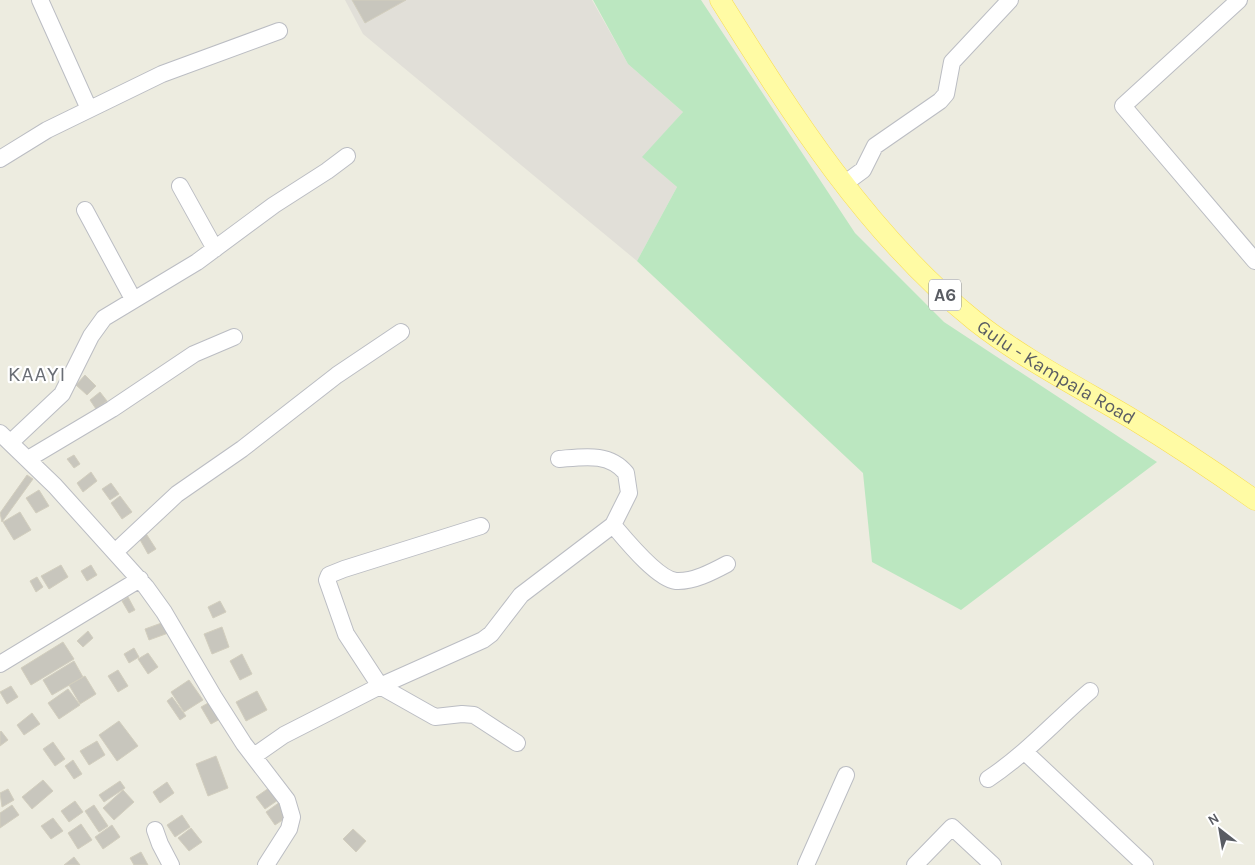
<svg xmlns="http://www.w3.org/2000/svg" width="1255" height="865" viewBox="0 0 1255 865" font-family="Karla,sans-serif">
<style>
.industrial{fill:#e1dfd8}
.green{fill:#bbe7c0}
.building{fill:#c8c6bd;stroke:#d2cebe}
.lines{fill:none;stroke-linecap:round;stroke-linejoin:round}
.minor-casing{stroke:#bbbdc3;stroke-width:18}
.major-casing{stroke:#fadd4d;stroke-width:21}
.minor{stroke:#fff;stroke-width:16}
.major{stroke:#fffba4;stroke-width:20}
.labels{text-anchor:middle;dominant-baseline:central;stroke-width:4.5;stroke-linejoin:round;paint-order:stroke}
.shield{fill:#fff;stroke:#8b8d92;stroke-width:1}
.shield-label{font-size:18px;font-weight:bold;fill:#595c63}
.street-label{font-size:19px;fill:#595c63;stroke:#fff}
.quarter-label{font-size:21px;letter-spacing:1px;fill:#6a6e75;stroke:#fff}
</style>
<rect width="100%" height="100%" fill="#edece0"/>
<path class="industrial" d="M345,0H592L628,64L683,112L643,157L677,187L637,261L363,34Z"/>
<path class="green" d="M593,0H701L855,233L944,322L1157,462L961,610L872,562L863,473L637,261L677,187L642,157L683,112L628,64Z"/>
<path class="building" d="M352,0H406L365,23Z
M85,375L96,386L87,395L76,385Z
M100,392L107,401L96,409L90,400Z
M74,455L80,464L74,468L67,459Z
M91,472L97,481L83,492L77,483Z
M27,475L33,479L2,522L0,513Z
M111,483L119,494L110,500L102,489Z
M39,490L49,506L36,513L26,498Z
M120,496L132,512L122,519L111,503Z
M20,512L31,530L14,540L3,522Z
M145,532L156,549L148,554L138,536Z
M61,565L68,577L49,589L41,576Z
M91,565L97,575L87,581L81,571Z
M37,577L43,587L36,592L30,581Z
M128,597L135,610L129,613L122,601Z
M220,601L226,612L213,618L208,607Z
M167,621L171,632L149,640L145,629Z
M222,627L229,647L212,654L204,634Z
M88,631L93,638L83,647L77,641Z
M63,642L74,659L31,685L21,668Z
M134,648L139,657L129,663L124,654Z
M148,653L158,667L148,674L138,659Z
M242,654L252,674L240,680L230,661Z
M74,661L83,677L52,695L43,680Z
M118,670L128,686L118,692L108,676Z
M85,676L96,694L80,704L69,685Z
M189,680L203,700L184,712L171,692Z
M11,686L18,697L7,704L0,692Z
M68,689L80,705L59,719L48,703Z
M257,691L267,710L246,721L236,702Z
M172,697L186,716L180,720L167,701Z
M210,702L220,719L211,724L201,707Z
M32,713L40,724L24,735L17,725Z
M119,721L138,746L117,761L99,735Z
M1,731L8,740L0,746V732Z
M97,741L105,755L89,765L80,751Z
M53,742L65,759L55,766L43,749Z
M216,756L228,788L208,796L196,764Z
M73,760L82,774L74,779L65,766Z
M43,780L53,791L32,809L22,797Z
M120,781L125,788L104,802L99,795Z
M167,782L174,793L160,803L153,792Z
M269,788L278,800L265,809L256,797Z
M8,789L14,800L2,807L0,793Z
M123,790L134,802L114,820L103,808Z
M75,801L83,812L69,822L61,811Z
M280,802L290,815L275,825L266,812Z
M12,805L19,815L0,828V813Z
M94,805L108,826L99,832L85,811Z
M182,815L190,827L175,837L167,825Z
M53,818L63,831L51,839L41,826Z
M81,824L92,840L78,849L68,833Z
M112,825L120,837L103,849L95,837Z
M191,828L202,842L189,851L178,838Z
M353,829L366,841L356,852L343,839Z
M141,852L148,865H134L130,858Z
M74,857L80,865H64Z"/>
<g class="lines">
<g class="minor-casing">
<path id="minor" d="M40,0L89,109
M1239,0L1123,106L1255,261
M0,159L47,130L162,74L279,31
M841,178L848,181L863,170L875,146L940,101L946,94L952,62L1010,0
M180,186L215,249
M85,210L133,299
M0,433L55,486L146,587L164,612L214,697L244,744L287,800L292,817L289,829L266,865
M11,442L62,394L91,336L104,318L197,262L274,205L327,171L347,156
M28,459L112,409L194,354L234,337
M613,525C625,539 657,579 676,581C693,582 712,572 727,564
M481,526L344,569L329,575L327,580L346,634L380,686L435,717L462,714L474,715L517,743
M115,552L177,494L242,449L337,375L401,332
M0,664L140,579
M1025,752L1145,865
M254,756L284,735L380,686L483,640L491,634L521,595L613,525L629,493L626,473C609,452 583,457 559,459
M988,779C1026,754 1056,720 1090,691
M155,830L160,844L171,865
M806,865L846,775
M915,865L952,827L993,865"/>
</g>
<g class="major-casing">
<g id="major">
<path id="s1" d="M720,0C792,115 868,235 975,321C1022,358 1078,387 1129,417C1172,443 1214,471 1255,500"/>
</g>
</g>
<use href="#minor" class="minor"/>
<use href="#major" class="major"/>
</g>
<g class="labels">
<rect class="shield" x="929" y="279.5" width="32" height="31" rx="4"/>
<g class="shield-label">
<text x="945" y="295">A6</text>
</g>
<g class="street-label">
<text stroke="none"><textPath href="#s1" startOffset="508">Gulu - Kampala Road</textPath></text>
</g>
<g class="quarter-label">
<text x="37" y="374">KAAYI</text>
</g>
</g>
<g transform="translate(1220 830) rotate(329)" stroke="#ffffff" stroke-width="4" paint-order="stroke">
<path d="M0-4L9 19L0 12L-9 19Z" fill="#595c63"/>
<text y="-8" font-size="14" font-weight="bold" text-anchor="middle" fill="#595c63">N</text>
</g>
</svg>
